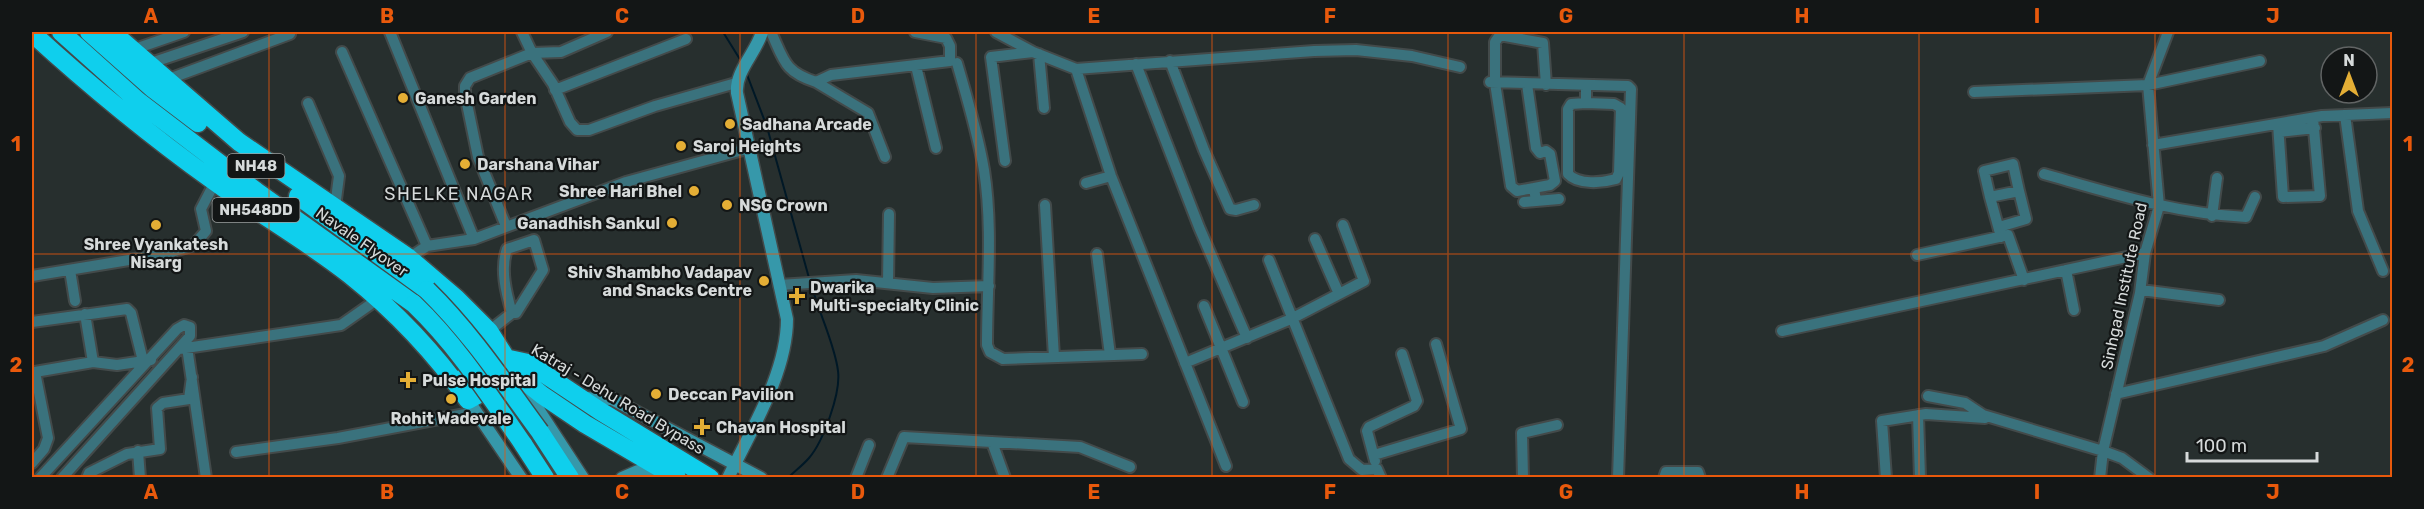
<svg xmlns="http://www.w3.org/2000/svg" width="2424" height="509" viewBox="0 0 2424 509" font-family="Rubik,sans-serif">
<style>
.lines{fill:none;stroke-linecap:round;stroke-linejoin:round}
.stream{stroke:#001826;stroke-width:2}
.street-casing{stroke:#434a4a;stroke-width:14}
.secondary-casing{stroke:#434a4a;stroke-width:15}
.highway-casing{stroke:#434a4a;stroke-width:21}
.street{stroke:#3a727d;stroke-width:10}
.secondary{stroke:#3698aa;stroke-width:12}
.highway{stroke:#0fcfed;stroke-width:18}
.highway-bridge-casing{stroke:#434a4a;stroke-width:21;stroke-linecap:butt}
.highway-bridge{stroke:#0fcfed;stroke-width:18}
.grid{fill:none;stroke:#e8590c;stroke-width:1.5;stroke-opacity:0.55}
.poi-dot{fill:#e4ae35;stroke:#131616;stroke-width:2}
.labels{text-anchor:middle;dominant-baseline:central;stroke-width:4.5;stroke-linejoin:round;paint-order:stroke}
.shield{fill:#131616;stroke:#9c9f9f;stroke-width:1.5}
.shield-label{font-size:15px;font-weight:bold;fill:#d6dada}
.poi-label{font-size:16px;font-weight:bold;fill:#d6dada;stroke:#131616;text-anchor:start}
.street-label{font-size:16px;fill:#d6dada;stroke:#131616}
.neighbourhood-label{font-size:18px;letter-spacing:1.5px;fill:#d6dada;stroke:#131616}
.neatline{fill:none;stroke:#e8590c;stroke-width:2}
.grid-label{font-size:20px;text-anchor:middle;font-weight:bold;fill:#e8590c}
</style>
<rect width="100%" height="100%" fill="#272f2e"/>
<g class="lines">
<path class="stream" d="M723,32L741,61
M746,72L767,127L809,278
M788,478C795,471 803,465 809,458C823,442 841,393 838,371C835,345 819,313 812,287"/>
<g class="street-casing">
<path id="street" d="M390,32L474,239
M522,32L532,53L553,84L570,122L577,130H589L655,106L736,83
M771,32C784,60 784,72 816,82L831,75L950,61V46L946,38L915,32
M996,32L1033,52L1076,69L1314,51L1356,50L1412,56L1460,67
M132,50L184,32
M342,52L427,246
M1039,54L1044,108
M1170,61L1204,150L1230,209L1236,210L1254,205
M957,63C967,98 978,134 984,170C993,227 987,287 987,345L990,352L1003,359L1142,354
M148,64L243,32
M1136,64L1199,227L1247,338
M916,66L936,148
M1076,69L1111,176L1226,466
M166,80L290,34
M816,82L868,113L885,157
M1490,82L1628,86L1631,89L1618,478
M1527,84L1536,148L1540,153L1546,151L1550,154L1555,181L1550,185L1517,191L1511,186L1495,83V42L1500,35L1543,43L1546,85
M1586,85V103L1571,104L1568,109V174C1578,185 1602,183 1616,179L1619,173L1621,108L1614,104L1586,103
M555,90L686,39
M1974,92L2148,85L2260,61
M308,103L339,176L335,207
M2345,115L2358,211L2383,271
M2278,124L2283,197L2320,196L2313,118
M2279,132L2315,128
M2153,145L2322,116L2392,113
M1005,161L991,57L1033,52
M2044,174C2111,193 2176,214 2246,217L2255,197
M1086,183L1111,176
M1990,197L1984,171L2013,164L2019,191
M1536,201L1559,199
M1524,202L1536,201L1534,188
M1045,205L1054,357
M2212,216L2217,178
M506,226L478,157L465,94V86L470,78L532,53L561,52L607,32
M1999,227L2026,219L2019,191L1990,197L2001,237
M1315,239L1339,294
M1097,254L1110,355
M1917,255L2008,235L2024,280
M409,258L427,246L474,239L626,182L750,148
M1269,260L1349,459L1362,470L1377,469L1381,478
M70,270L75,301
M2066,270L2074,310
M32,276L165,254L194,245L206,231L201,209L215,182
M888,283L889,214
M779,285L856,280L933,288L989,286
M2141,290L2219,300
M1204,306L1243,402
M85,314L93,362
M32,322L127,309L131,313L143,361
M489,331L512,313H516L543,270L534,240L507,249C500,269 506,293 512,313
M1782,331L2145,253
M187,347L206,478
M179,349L341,325L378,299
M1185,363L1291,319L1364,281L1343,225
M2116,394L2324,346L2383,320
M1928,396L1965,403L1983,415L2103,451L2122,458L2149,478
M1918,415L1920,478
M992,442L1005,478
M138,451L140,478
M236,452L338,438L476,412
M1374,455L1461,429L1436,344
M1375,461L1367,431L1369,427L1414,406L1417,401L1402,354
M32,463L44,449L48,438L35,372L93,362L117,365L151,360
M40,478L177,329L184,325L190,327V336L62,478
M87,478L89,473L127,454L160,449L157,408L163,403L189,399L192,377
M856,478L869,445
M887,478L904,437L1080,447L1130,467
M1523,478L1522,433L1557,425
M1664,478L1666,472H1698L1700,478
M1886,478L1882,421L1926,414L1985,418
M2100,478L2103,451L2140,293L2145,253L2159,206L2148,85L2168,32"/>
</g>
<g class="secondary-casing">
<path id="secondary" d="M521,383L583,478
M581,398L612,399L761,478
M468,400L521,478
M622,478L638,471L650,478
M728,478C751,430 787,373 787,319L737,93C735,71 756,53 762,32"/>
</g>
<g class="highway-casing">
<path id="highway" d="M61,32L138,101L256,191L414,304
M89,32L152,88L198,123
M112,32L239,142L409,258L456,298L489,331L516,374L542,395L585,424L677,478
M32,33C90,86 151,136 215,182C259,214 307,241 350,275C395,311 435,353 468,400L516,374
M298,196L427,290
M459,380L505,358L528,363L600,411L710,478
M540,432L570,478
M523,444L545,478"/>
</g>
<use href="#street" class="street"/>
<use href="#secondary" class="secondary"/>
<use href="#highway" class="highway"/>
<g class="highway-bridge-casing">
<path id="highway-bridge" d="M427,290C471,333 504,383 540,432
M414,304C457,345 489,395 523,444"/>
</g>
<use href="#highway-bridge" class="highway-bridge"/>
</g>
<path class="grid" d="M269,32V478M505,32V478M740,32V478M976,32V478M1212,32V478M1448,32V478M1684,32V478M1919,32V478M2155,32V478M32,254H2392"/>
<g class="poi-dot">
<circle cx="403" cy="98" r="6"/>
<circle cx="730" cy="124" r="6"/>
<circle cx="681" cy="146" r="6"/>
<circle cx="465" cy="164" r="6"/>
<circle cx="694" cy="191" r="6"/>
<circle cx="727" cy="205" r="6"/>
<circle cx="672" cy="223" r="6"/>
<circle cx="156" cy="225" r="6"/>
<circle cx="764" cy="281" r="6"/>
<path d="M794 287h6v6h6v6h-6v6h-6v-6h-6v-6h6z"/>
<path d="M405 371h6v6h6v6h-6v6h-6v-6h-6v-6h6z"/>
<circle cx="656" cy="394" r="6"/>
<circle cx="451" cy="399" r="6"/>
<path d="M699 418h6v6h6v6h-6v6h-6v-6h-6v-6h6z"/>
</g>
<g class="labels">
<g class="shield">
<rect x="227.5" y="154" width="57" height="24" rx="4.5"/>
<rect x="212.5" y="198" width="87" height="24" rx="4.5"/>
</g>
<g class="shield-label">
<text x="256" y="166">NH48</text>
<text x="256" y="210">NH548DD</text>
</g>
<g class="poi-label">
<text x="415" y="98">Ganesh Garden</text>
<text x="742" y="124">Sadhana Arcade</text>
<text x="693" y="146">Saroj Heights</text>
<text x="477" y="164">Darshana Vihar</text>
<text x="682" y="191" text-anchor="end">Shree Hari Bhel</text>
<text x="739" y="205">NSG Crown</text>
<text x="660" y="223" text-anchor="end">Ganadhish Sankul</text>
<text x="156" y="244" text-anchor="middle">Shree Vyankatesh<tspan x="156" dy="18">Nisarg</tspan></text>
<text x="752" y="272" text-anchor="end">Shiv Shambho Vadapav<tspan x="752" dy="18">and Snacks Centre</tspan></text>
<text x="810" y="287">Dwarika<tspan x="810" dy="18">Multi-specialty Clinic</tspan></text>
<text x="422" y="380">Pulse Hospital</text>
<text x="668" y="394">Deccan Pavilion</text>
<text x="451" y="418" text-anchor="middle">Rohit Wadevale</text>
<text x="716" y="427">Chavan Hospital</text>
</g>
<g class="street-label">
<text transform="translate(362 242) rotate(35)">Navale Flyover</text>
<text transform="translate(2124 286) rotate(-78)">Sinhgad Institute Road</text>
<text transform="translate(618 399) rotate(31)">Katraj - Dehu Road Bypass</text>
</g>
<g class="neighbourhood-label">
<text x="459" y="194">SHELKE NAGAR</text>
</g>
</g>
<rect width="2424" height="509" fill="none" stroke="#131616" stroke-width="66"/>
<g transform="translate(2349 75)"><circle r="28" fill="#131616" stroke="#616464" stroke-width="1.5"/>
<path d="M0-4.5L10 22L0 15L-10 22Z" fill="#e4ae35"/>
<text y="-9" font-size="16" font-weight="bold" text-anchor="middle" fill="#d6dada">N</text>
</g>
<path d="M2187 452v9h130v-9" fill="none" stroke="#d6dada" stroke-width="3"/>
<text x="2196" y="452" font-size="18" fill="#d6dada" stroke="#131616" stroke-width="4.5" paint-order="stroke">100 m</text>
<rect x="33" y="33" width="2358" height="443" class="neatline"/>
<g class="grid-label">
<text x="151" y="23">A</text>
<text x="387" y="23">B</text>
<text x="622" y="23">C</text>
<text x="858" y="23">D</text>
<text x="1094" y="23">E</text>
<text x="1330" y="23">F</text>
<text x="1566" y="23">G</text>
<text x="1802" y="23">H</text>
<text x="2037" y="23">I</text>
<text x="2273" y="23">J</text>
<text x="16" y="151">1</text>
<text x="2408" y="151">1</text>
<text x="16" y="372">2</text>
<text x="2408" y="372">2</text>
<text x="151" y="499">A</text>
<text x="387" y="499">B</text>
<text x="622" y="499">C</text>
<text x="858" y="499">D</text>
<text x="1094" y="499">E</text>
<text x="1330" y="499">F</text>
<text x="1566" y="499">G</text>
<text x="1802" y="499">H</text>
<text x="2037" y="499">I</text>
<text x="2273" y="499">J</text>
</g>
</svg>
